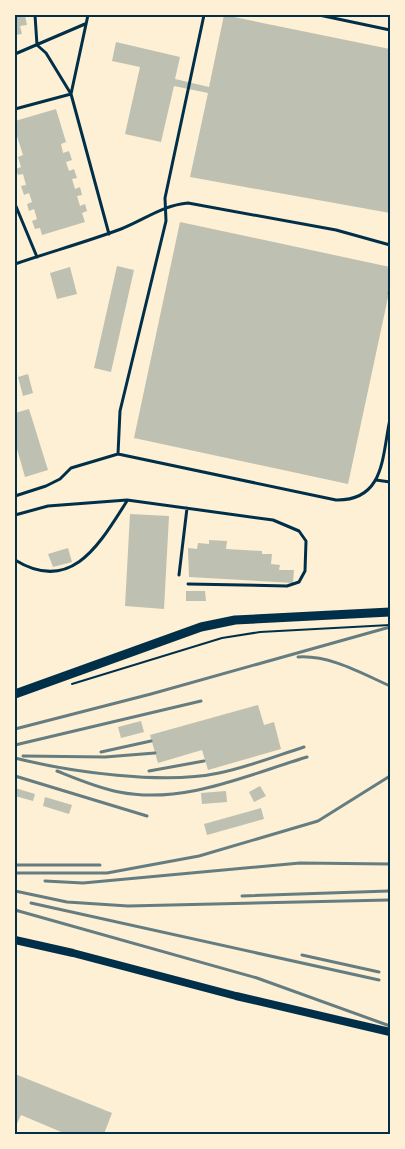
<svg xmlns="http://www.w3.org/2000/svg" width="405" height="1149" viewBox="0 0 405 1149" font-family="'PT Sans Narrow',sans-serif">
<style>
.building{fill:#bec0b2}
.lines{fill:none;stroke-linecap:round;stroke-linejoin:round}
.path{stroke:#003049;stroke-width:2}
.service{stroke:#003049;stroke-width:3}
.tertiary{stroke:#003049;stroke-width:8}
.secondary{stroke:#003049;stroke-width:9}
.rail{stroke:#657d81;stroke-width:3}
.neatline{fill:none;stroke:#003049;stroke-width:2}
</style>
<rect width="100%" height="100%" fill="#fdf0d5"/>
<path class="building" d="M15,15H25L27,25L20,26L22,34L15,35Z
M224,15L390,49V213L190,177L208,93L174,86L161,142L125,134L140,67L112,61L116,42L180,57L175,79L209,87Z
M56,109L66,142L61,144L63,153L69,151L72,160L66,162L69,171L74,169L77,178L72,179L75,189L80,187L82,195L77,196L80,206L85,204L87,211L82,213L85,222L42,235L40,228L35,229L32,221L37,219L34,209L29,211L27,204L32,202L29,193L24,195L21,186L26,185L23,174L18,175L16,169L21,167L18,157L23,155L15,130V121Z
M180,222L390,267V288L348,484L134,438Z
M117,266L134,270L111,372L94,368Z
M70,267L77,294L57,299L50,273Z
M28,374L33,393L23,396L18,377Z
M29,409L48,470L25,477L15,442V413Z
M130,514L169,516L164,609L125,606Z
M209,540L227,541L226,549L262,551V554H272L271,564L280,565L279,570H294L293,583L189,577L188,548L197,549L198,543L209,544Z
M68,548L72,562L53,567L48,554Z
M186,591H205L206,601H186Z
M258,705L264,725L274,722L281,749L208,770L202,750L158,763L150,735Z
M141,721L144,732L121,738L118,727Z
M260,786L266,796L254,802L249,792Z
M15,788L35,794L33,801L15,796Z
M226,791L227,802L202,804L201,793Z
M45,797L72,805L69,814L43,806Z
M261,808L264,819L207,835L204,824Z
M15,1074L112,1113L104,1134H66L21,1115L15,1128Z"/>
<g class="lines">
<path class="path" d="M72,684L222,638L260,632L390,625"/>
<path class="service" d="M88,15L71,94L109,234
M319,15L390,30
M15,54L85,24
M15,109L71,94L46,53L37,45L35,15
M15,204L37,257
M15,264C50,252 86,242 121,229C144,220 163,205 188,203L336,230L390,245
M118,454L120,411L166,221L165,198L204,15
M376,480L390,482
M15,496L46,486L60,479L71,468L118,454L336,500C385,501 382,456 390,419
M15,515L48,506L127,500L273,520L299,531L306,541L305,571L299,582L287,586L188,584
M15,560C72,595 100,543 127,501
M179,575L187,508"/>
<path class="tertiary" d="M15,940L73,953L236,996L390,1032"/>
<path class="secondary" d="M15,694L201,627L235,620L390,612"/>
<path class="rail" d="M389,293H390
M298,657C330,655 361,673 390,686
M15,729L151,694L390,627
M15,745L201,701
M101,752L151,741
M23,756L105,757L155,753
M15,758C70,772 164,785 219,773C248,767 276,756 304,747
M57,771C77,779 98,788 119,792C183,805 247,775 307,757
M149,771L204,761
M15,776L147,816
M15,865H100
M15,873H107L199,856L318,821L390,776
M45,881L83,883L300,863L390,864
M15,891L67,902L128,906L389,900
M242,896L389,891
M31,903L379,980
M15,910L257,978L390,1026
M302,955L379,972"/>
</g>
<rect width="405" height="1149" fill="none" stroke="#fdf0d5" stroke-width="32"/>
<rect x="16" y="16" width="373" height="1117" class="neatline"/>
</svg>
